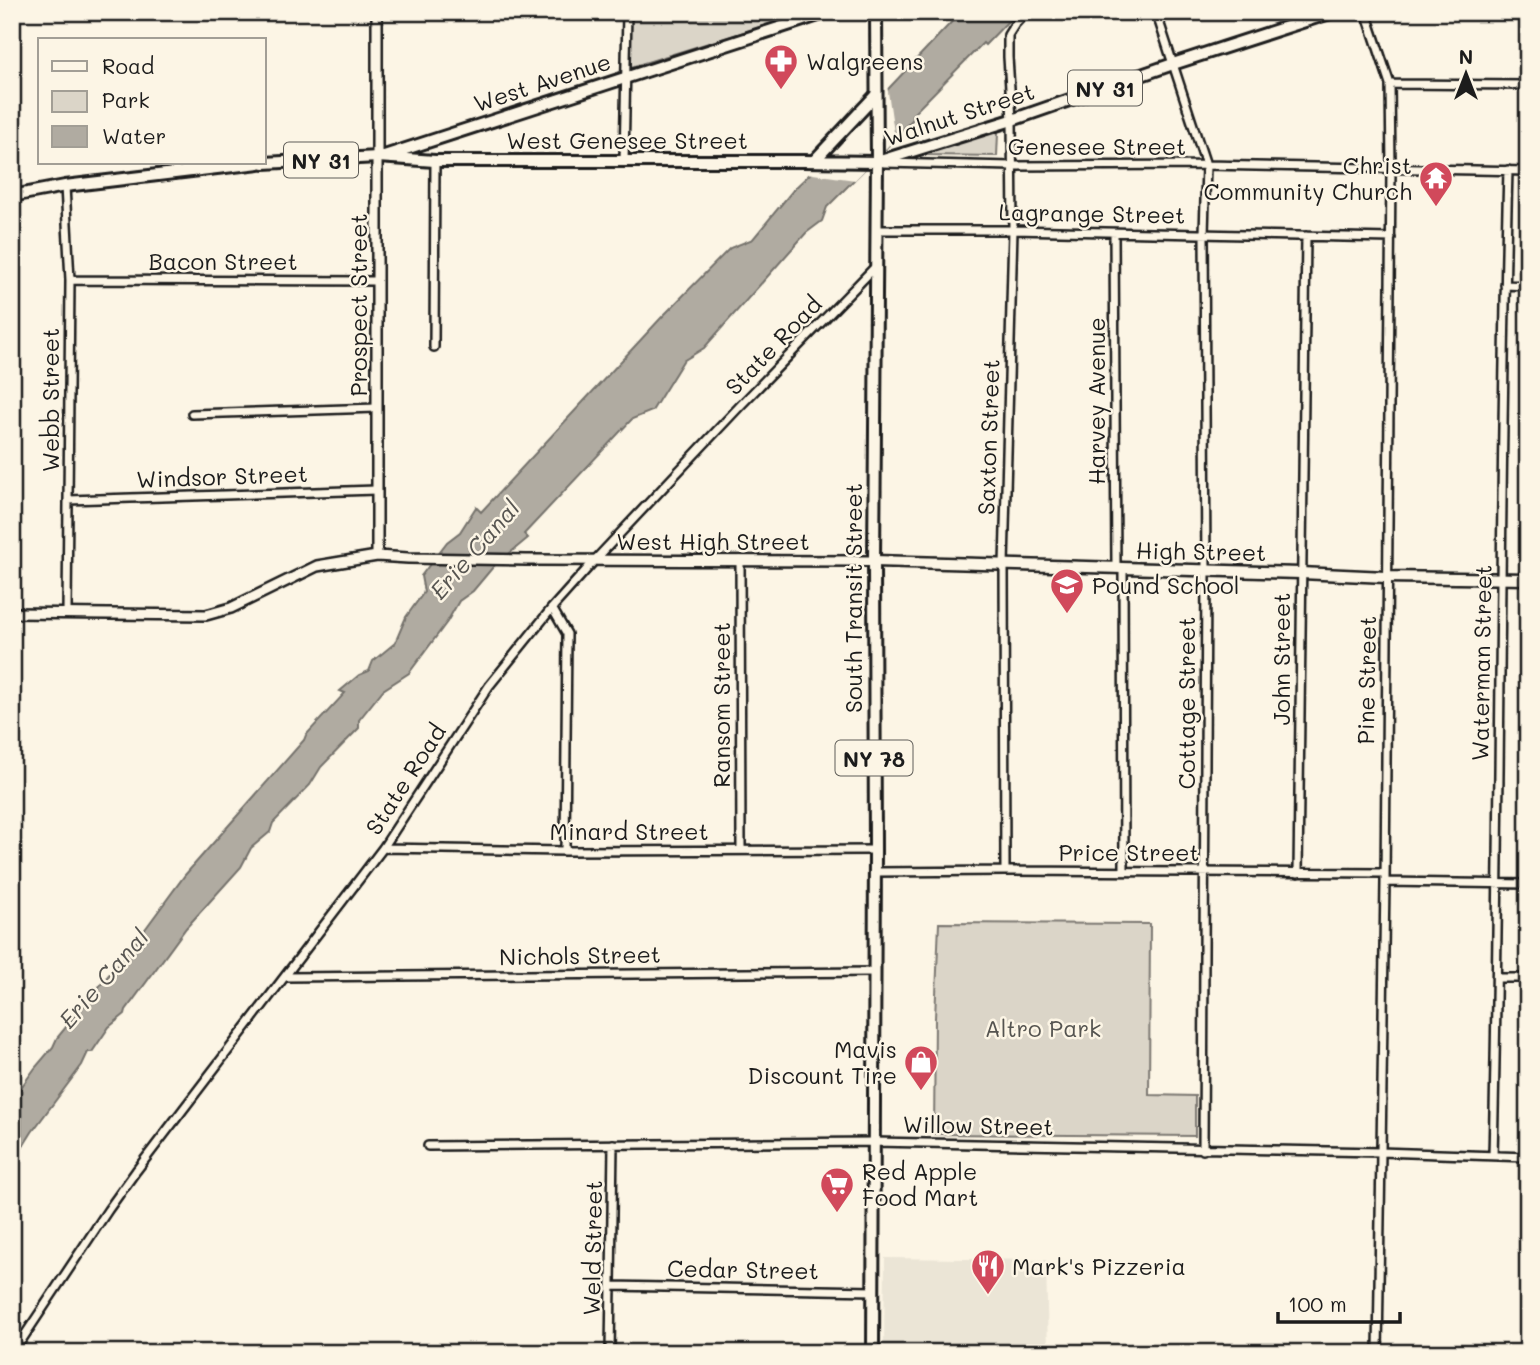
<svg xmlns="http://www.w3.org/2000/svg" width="1540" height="1365" viewBox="0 0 1540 1365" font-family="Mali,sans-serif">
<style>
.built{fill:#ebe5d6}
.green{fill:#dbd5c8;stroke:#7c7872;stroke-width:2}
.water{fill:#b0aba1;stroke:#75726c;stroke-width:2}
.pier{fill:#fcf5e5}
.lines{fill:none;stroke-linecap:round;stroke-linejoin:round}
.minor-casing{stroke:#1c1c1c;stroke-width:12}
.tertiary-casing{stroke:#1c1c1c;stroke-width:14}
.secondary-casing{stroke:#1c1c1c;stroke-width:15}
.primary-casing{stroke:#1c1c1c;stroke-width:16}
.trunk-casing{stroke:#1c1c1c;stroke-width:16}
.minor{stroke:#fcf5e5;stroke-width:7}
.tertiary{stroke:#fcf5e5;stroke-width:9}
.secondary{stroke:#fcf5e5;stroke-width:10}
.primary{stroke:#fcf5e5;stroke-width:10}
.trunk{stroke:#fcf5e5;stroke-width:10}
.labels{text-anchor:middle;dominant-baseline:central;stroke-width:5;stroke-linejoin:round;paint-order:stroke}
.shield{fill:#fcf5e5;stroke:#5f5d58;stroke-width:2}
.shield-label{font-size:21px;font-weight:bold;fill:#1c1c1c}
.poi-label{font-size:23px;fill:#1c1c1c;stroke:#fcf5e5;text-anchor:start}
.street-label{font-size:23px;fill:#1c1c1c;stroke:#fcf5e5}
.park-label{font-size:23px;fill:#555450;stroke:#fcf5e5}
.water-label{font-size:24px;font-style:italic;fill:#575551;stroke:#fcf5e5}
</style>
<rect width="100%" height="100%" fill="#fcf5e5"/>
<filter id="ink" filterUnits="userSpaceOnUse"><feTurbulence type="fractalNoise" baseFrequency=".0143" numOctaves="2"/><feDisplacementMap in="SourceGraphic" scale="14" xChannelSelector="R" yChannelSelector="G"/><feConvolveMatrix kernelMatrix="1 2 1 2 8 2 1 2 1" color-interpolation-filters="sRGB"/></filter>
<g filter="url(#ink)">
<path class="built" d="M885,1258L1046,1260L1048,1353H884Z"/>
<path class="green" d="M631,12H785L787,15L783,20L631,67Z
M994,132L998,133L997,156L925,155L926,152Z
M939,923L1150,924L1149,1095L1195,1096V1136L934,1134L935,1018Z"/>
<path class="water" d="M961,12H1017L985,45L983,43L912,115L914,118L900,132L901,133L827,207L822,221L806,233L704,348L683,361L652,411L632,419L524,534L528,538L493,567L473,591L459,601L447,622L409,673L383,690L359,720V728L321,767L310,785L273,823L270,832L251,848L241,867L186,928L126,1010L125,1014L109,1027L92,1052H88L82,1065L32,1132L12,1164V1100L35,1068L53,1047L57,1038L135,943L185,875L304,740L306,735L345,693L340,691L359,675L369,671L373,661L395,643L406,617L424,592L421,576L447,542L460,532L476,507L481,512L661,318L730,248L753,239L794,189L811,173L890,87Z"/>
<path class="pier" d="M887,85L895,139L855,180L806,173Z"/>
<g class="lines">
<g class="minor-casing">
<path id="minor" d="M1156,12L1206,165L1204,234L1206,571L1203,1150
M1366,12L1390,84L1391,168L1385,882L1378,1353
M1390,84L1528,85
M624,162L627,12
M884,163L1012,166L1206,165L1528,171
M65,186L70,280L67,613
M877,230H1013L1391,238
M1114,233L1116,568
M70,280L376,281
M1505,285L1528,286
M434,347L435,161
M192,414L377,408
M68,500L376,490
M740,560L741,850
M1123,569L1124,871
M552,608L567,634L565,851
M383,848L565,851L875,850
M1005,871L1004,565L1013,230L1012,120L1008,57V35L1015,24L1026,12
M875,872L1005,871L1384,873
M1298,873L1306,236
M1385,882L1528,884
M286,977L874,972
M1497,978H1528
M428,1146L874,1142L1380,1152L1528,1157
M1493,1156C1501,827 1499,499 1508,170
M611,1286L874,1291
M13,1353L108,1210L136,1171L383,848L489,686L552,608L595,560L740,406L876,266
M610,1353L613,1144"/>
</g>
<g class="tertiary-casing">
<path id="tertiary" d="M377,12C378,193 376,374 377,556
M12,613L206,615L231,608L317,566L377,556L408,558L526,560L874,561"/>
</g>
<g class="secondary-casing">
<path id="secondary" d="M874,561L1301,573L1386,577L1528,579"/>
</g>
<g class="primary-casing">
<path id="primary" d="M876,12L877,162
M381,157L828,12"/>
</g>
<g class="trunk-casing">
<path id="trunk" d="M814,161L876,95
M264,163L378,157L435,161H803L877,162L1012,120L1173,64L1333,12
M12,196L65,186L259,163
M873,1353L875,850L874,561L877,162"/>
</g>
<use href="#minor" class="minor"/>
<use href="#tertiary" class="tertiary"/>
<use href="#secondary" class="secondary"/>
<use href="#primary" class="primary"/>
<use href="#trunk" class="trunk"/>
</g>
</g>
<defs>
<g id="pharmacy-pin" transform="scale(1.75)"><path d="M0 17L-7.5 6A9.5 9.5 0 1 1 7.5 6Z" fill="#d1495b" stroke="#fcf5e5"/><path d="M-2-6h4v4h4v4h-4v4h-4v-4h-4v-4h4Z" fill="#fff"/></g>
<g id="temple-pin" transform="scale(1.75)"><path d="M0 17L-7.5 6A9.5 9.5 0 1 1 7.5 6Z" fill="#d1495b" stroke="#fcf5e5"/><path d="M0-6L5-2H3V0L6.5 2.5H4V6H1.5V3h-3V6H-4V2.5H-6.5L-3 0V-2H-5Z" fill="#fff"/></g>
<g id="school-pin" transform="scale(1.75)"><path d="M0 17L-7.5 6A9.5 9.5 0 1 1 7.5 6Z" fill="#d1495b" stroke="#fcf5e5"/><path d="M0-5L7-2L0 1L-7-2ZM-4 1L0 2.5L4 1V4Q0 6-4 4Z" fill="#fff"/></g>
<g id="shop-pin" transform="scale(1.75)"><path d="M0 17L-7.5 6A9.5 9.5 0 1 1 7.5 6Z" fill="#d1495b" stroke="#fcf5e5"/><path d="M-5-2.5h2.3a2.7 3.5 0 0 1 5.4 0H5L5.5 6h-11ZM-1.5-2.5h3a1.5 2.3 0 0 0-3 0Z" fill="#fff"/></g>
<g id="supermarket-pin" transform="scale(1.75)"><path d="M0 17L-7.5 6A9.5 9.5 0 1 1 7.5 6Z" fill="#d1495b" stroke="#fcf5e5"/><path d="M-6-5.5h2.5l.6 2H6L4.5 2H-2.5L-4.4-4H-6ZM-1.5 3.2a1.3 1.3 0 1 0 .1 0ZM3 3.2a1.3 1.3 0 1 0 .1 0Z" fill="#fff"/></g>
<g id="restaurant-pin" transform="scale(1.75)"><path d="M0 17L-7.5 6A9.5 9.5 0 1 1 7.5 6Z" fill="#d1495b" stroke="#fcf5e5"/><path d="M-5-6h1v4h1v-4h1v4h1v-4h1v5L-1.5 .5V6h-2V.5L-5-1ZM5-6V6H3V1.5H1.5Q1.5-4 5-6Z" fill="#fff"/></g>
</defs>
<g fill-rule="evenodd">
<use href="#pharmacy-pin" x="781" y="61"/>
<use href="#temple-pin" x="1436" y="178"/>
<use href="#school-pin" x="1067" y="585"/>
<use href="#shop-pin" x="921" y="1062"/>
<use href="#supermarket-pin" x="837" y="1184"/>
<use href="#restaurant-pin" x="988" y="1266"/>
</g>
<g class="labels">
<g class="shield">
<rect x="1068" y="70.5" width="74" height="35" rx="5"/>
<rect x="284" y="142.5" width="74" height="35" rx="5"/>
<rect x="835.5" y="740.5" width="77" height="35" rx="5"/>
</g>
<g class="shield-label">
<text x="1105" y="88">NY 31</text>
<text x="321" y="160">NY 31</text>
<text x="874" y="758">NY 78</text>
</g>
<g class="poi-label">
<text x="806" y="61">Walgreens</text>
<text x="1412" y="165" text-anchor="end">Christ<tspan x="1412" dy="26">Community Church</tspan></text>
<text x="1092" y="585">Pound School</text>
<text x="897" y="1049" text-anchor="end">Mavis<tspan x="897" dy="26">Discount Tire</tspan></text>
<text x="862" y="1171">Red Apple<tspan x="862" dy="26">Food Mart</tspan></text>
<text x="1012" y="1266">Mark's Pizzeria</text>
</g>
<g class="street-label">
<text transform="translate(542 82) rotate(-18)">West Avenue</text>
<text transform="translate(959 114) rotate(-18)">Walnut Street</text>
<text x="627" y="140">West Genesee Street</text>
<text x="1097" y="146">Genesee Street</text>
<text transform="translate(1092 213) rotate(1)">Lagrange Street</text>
<text x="223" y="261">Bacon Street</text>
<text transform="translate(358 305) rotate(-90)">Prospect Street</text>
<text transform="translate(773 345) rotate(-46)">State Road</text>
<text transform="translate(50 400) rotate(-90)">Webb Street</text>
<text transform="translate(1096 401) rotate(-90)">Harvey Avenue</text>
<text transform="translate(988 437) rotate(-88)">Saxton Street</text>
<text transform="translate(222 476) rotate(-2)">Windsor Street</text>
<text x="713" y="541">West High Street</text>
<text transform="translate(1201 551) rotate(1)">High Street</text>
<text transform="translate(853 598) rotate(-90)">South Transit Street</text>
<text transform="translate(1281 659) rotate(-90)">John Street</text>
<text transform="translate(1481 663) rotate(-89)">Waterman Street</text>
<text transform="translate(1366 680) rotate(-89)">Pine Street</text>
<text transform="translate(1186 703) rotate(-90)">Cottage Street</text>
<text transform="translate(721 705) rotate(-90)">Ransom Street</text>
<text transform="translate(405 779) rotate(-57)">State Road</text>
<text x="629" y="831">Minard Street</text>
<text x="1129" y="852">Price Street</text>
<text transform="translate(580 955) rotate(-1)">Nichols Street</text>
<text transform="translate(978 1125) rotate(1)">Willow Street</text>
<text transform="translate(592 1248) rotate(-89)">Weld Street</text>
<text transform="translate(743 1269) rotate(1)">Cedar Street</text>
</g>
<g class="park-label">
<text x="1043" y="1028">Altro Park</text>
</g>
<g class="water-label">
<text transform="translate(474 549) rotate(-49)">Erie Canal</text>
<text transform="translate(103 978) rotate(-49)">Erie Canal</text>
</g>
</g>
<rect width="1540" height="1365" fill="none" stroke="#fcf5e5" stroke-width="42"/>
<rect x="21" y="21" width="1498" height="1323" fill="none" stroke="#1c1c1c" stroke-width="2.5" filter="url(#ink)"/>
<rect x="38" y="38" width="228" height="126" fill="#fcf5e5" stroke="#a29e95" stroke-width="2"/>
<rect x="52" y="61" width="35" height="10" fill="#fcf5e5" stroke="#a29e95" stroke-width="2"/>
<text x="102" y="74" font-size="21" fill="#1c1c1c">Road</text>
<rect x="52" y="91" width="35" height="21" fill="#dbd5c8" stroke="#a29e95" stroke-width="2"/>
<text x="102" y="108" font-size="21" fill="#1c1c1c">Park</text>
<rect x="52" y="126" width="35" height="21" fill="#b0aba1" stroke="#a29e95" stroke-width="2"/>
<text x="102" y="144" font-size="21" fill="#1c1c1c">Water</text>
<g transform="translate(1466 74)" stroke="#fcf5e5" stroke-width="5" paint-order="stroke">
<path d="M0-5L12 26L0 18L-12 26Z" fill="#1c1c1c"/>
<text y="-10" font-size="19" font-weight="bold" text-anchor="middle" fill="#1c1c1c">N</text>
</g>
<path d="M1278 1312v10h122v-10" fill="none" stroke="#1c1c1c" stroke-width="3.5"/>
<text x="1288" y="1312" font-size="21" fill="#1c1c1c" stroke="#fcf5e5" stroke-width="5" paint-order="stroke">100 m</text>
</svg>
